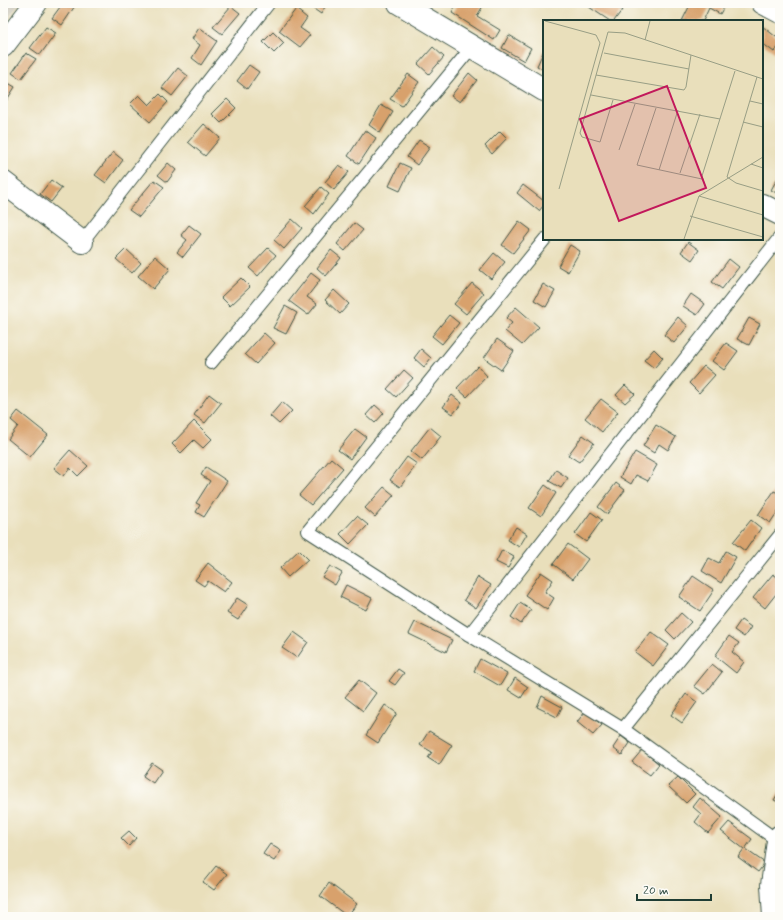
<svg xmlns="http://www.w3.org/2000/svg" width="783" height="920" viewBox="0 0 783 920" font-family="Mynerve,sans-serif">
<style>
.industrial{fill:#c8c4b8}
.building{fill:#d8a16c}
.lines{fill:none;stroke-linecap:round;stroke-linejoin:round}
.lane-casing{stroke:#3d5548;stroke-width:14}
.street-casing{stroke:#3d5548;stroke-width:24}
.lane{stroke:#fff;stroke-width:12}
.street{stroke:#fff;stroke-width:22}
.inset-road{fill:none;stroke:#989e85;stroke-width:1}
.view{fill:#c2185b;fill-opacity:0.15;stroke:#c2185b;stroke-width:2}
.inset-edge{fill:none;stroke:#1f3d34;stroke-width:2}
</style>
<rect width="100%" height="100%" fill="#fdfcf7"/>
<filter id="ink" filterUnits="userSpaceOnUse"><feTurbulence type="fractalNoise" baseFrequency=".025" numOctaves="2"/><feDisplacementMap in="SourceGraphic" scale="8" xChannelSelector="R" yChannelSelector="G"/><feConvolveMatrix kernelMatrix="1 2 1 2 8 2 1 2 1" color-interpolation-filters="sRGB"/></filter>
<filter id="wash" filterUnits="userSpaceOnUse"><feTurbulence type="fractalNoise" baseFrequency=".012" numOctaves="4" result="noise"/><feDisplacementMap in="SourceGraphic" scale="16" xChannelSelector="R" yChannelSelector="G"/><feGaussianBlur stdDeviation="0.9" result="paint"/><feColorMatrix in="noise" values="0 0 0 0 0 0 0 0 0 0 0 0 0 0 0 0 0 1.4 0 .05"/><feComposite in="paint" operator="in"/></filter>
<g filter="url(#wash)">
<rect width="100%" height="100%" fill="#e9dfbb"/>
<path class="industrial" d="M3,3H20L3,25Z"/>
<g id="blocks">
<path class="building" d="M63,3H77L62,25L52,18Z
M305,3H322L326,5L321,14Z
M458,3H477L483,6L477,16L500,30L494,40L452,13Z
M591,3H611L622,10L614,21H610L589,7Z
M691,3H726L720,14L709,8L703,21H682Z
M231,6L240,13L222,34L213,27Z
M296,9L307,18L300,28L310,35L300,47L279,31Z
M762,26L780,40V45L774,52L762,43Z
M46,27L56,33L40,55L30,48Z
M199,28L217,41L201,65L192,58L200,45L192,39Z
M273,32L284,43L274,53L263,42Z
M509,35L531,48L524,61L502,48Z
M433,47L444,57L429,74L418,64Z
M544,50V70L537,66Z
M26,53L36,59L21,79L12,73Z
M249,65L259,72L247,89L237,81Z
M178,68L188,76L172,96L162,88Z
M469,73L477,80L460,102L451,96Z
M408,74L419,82L402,106L390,99Z
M5,81L15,87L3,106V84Z
M160,94L168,102L150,122L130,104L139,95L149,105Z
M227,99L236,108L221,123L212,114Z
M381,105L393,112L380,133L369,125Z
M204,124L220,138L205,156L188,142Z
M365,130L376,138L359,164L348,156Z
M500,131L507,138L492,154L485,146Z
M419,140L430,147L417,165L407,157Z
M113,152L123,160L106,183L95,175Z
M168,163L176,170L167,182L158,175Z
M400,163L411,168L400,191L389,186Z
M339,165L349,172L334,190L325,182Z
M777,179L780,181V195L771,190Z
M51,180L62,188L51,202L40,194Z
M154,180L164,187L139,217L129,210Z
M523,185L544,201V205L539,211L517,193Z
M321,187L329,194L314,214L305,206Z
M292,219L302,228L284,249L274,240Z
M519,221L531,230L513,253L502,245Z
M354,223L363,230L345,251L337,244Z
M189,225L201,234L183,257L177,252L187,240L181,235Z
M688,242L699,250L692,260L681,252Z
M570,245L580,251L568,272L558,266Z
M268,248L276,255L258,276L249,268Z
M126,249L141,263L132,273L116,259Z
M331,250L341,258L326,276L317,268Z
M494,253L505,262L491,279L480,270Z
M155,256L170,269L153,289L138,276Z
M729,259L739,267L722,289L712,282Z
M311,273L320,280L307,297L317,304L308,315L289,301Z
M241,278L250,287L230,306L221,297Z
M472,283L484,293L466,314L454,304Z
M543,284L555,291L546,307L534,300Z
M334,290L349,304L340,314L325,300Z
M691,294L705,304L697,315L683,306Z
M285,306L297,313L286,334L273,328Z
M516,307L539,327L522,345L505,331L512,323L506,318Z
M449,315L459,323L442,344L432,336Z
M678,317L688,326L674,343L664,335Z
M749,318L760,324L749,345L737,339Z
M264,333L275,343L256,364L245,354Z
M497,339L514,351L501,370L484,358Z
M726,343L738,351L724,370L712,361Z
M421,349L431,358L424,367L414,358Z
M654,349L663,358L654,368L644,360Z
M478,366L487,376L467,397L457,388Z
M704,366L715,375L699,393L689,383Z
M404,370L413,378L396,397L387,389Z
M625,385L635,394L625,403L616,395Z
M209,394L221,403L205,423L194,415Z
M452,395L462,403L453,414L443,407Z
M601,399L618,412L602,432L585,418Z
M282,402L292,411L279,424L270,416Z
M375,405L384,413L375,423L366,415Z
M18,411L48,435L30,457L8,439L18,426L11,420Z
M194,421L212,439L203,448L194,440L181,453L172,444Z
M656,425L676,437L668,450L659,444L654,453L643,446Z
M430,427L441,436L422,460L411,451Z
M355,429L366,437L350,459L338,450Z
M583,435L594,443L579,462L568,455Z
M70,450L88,466L78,476L70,468L64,476L54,468Z
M635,452L657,465L648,481L636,475L631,484L620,477Z
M407,457L417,464L400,487L390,480Z
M331,458L343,468L311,505L299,495Z
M206,467L227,481L204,517L196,512L200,505L196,503L210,481L201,475Z
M556,470L568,478L561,488L549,481Z
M616,483L625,490L607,514L598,507Z
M545,485L556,493L541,516L529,508Z
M384,487L394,495L375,517L365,508Z
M774,491L780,494V508L770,523L758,515Z
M591,512L602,520L586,542L575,534Z
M357,516L368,525L350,544L340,534Z
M751,520L761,528L745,551L733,542Z
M516,527L527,534L519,547L508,540Z
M568,544L588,559L573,579L553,564Z
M299,550L308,559L288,577L280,568Z
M502,550L514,557L508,568L496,562Z
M726,551L736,557L721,583L702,571L709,558L719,563Z
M208,563L232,582L224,592L208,581L204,586L195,580Z
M330,566L342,573L335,585L322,577Z
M541,572L553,580L545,592L554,598L547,610L525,595Z
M773,574L780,579V589L765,608L753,598Z
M693,576L714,590L700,611L679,597Z
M478,577L491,585L476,608L464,600Z
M346,585L372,598L366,610L340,597Z
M237,598L248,605L238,620L227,613Z
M520,603L531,610L521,624L511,617Z
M681,613L691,622L675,639L666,630Z
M741,620L751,627L744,637L734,630Z
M415,622L452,640L446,652L409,634Z
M294,632L308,642L297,658L282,648Z
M651,632L669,645L653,666L635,652Z
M729,636L739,643L732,652L744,662L736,673L715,656Z
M480,659L507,674L500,686L474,671Z
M712,664L722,672L705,694L694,686Z
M398,669L404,673L395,685L389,681Z
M515,678L528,687L521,698L508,690Z
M359,680L376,693L363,711L345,697Z
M686,694L697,702L682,723L671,715Z
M542,696L562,707L557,717L537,707Z
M385,705L397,713L378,743L366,735Z
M585,712L602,725L593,735L577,722Z
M429,731L452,745L439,765L428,758L432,752L420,745Z
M621,736L630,743L622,755L613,748Z
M642,750L659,764L650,775L632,762Z
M152,763L162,770L153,783L143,776Z
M678,777L695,794L686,803L668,786Z
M780,790V803L774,800Z
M700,798L722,817L708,833L695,822L701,814L693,807Z
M729,822L752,839L745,849L765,863L758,872L738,857L744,849L721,831Z
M129,831L136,838L129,846L121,838Z
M270,844L281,851L274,861L263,854Z
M216,866L227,874L214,890L203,882Z
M329,883L357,904L347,916L320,896Z"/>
</g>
</g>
<g filter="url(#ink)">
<use href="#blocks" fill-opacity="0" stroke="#3d5548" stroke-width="1"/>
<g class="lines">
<g class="lane-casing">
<path id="lane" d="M545,239L308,531L469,635L623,729L778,841
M82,242L269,3
M211,363L472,47
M469,635L780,237
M623,729L780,535"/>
</g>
<g class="street-casing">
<path id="street" d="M399,3L544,90
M763,3L780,12
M3,46L36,3
M3,182L82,242
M762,205L780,214
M774,917L772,885L778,841L780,836"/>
</g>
<use href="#lane" class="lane"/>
<use href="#street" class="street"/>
</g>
</g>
<g transform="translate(543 20)">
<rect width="220" height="220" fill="#e9dfbb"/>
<path class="inset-road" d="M2,1L53,15L57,23L16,169M102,20L107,1M61,33L146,49M53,55L141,70L143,67L148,35M214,57L184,157L193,163L220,171M48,75L177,99M70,80L57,122L39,117L37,113L65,12L82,13L220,59M207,81L220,84M113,88L94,145L159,159M200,102L220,107M76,130L92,84M208,144L220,148M116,150L135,90M137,153L157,94M163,169L159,156L192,51M156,176L220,195M147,196L220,217M141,219L156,176L220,137"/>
<path class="view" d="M124,66L163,168L76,201L37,99Z"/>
<rect width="220" height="220" class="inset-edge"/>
</g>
<rect width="783" height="920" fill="none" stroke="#fdfcf7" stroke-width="16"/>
<path d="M637 894v6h74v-6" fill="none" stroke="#1f3d34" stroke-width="2"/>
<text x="643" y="894" font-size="12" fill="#1f3d34" stroke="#fdfcf7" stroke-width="3" paint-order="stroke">20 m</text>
</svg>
